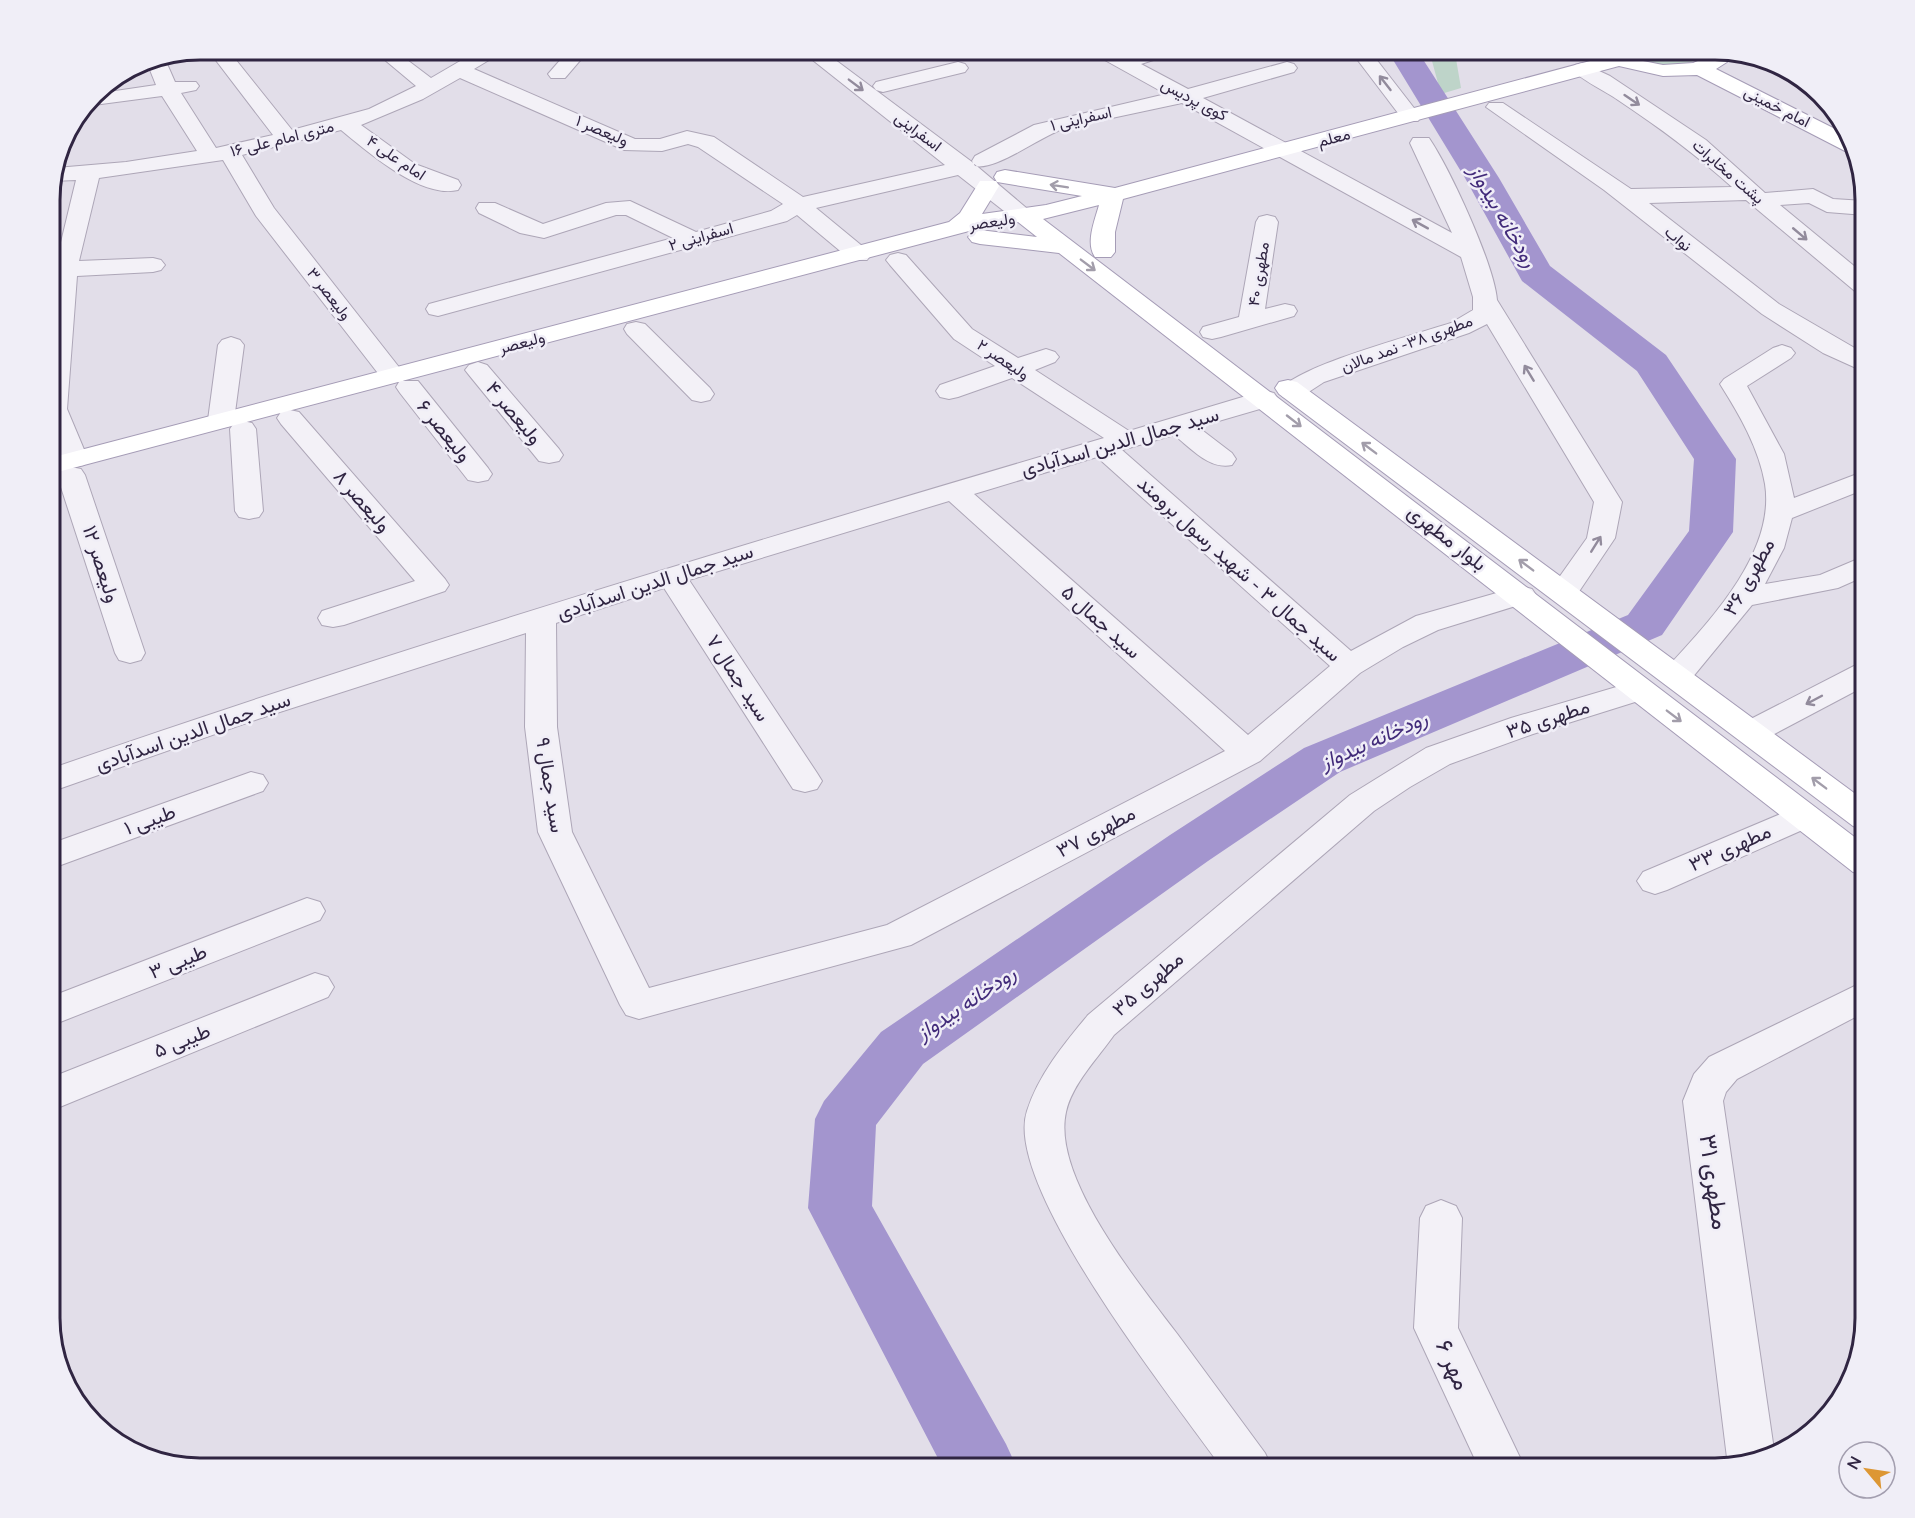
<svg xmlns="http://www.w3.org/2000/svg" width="1915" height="1518" viewBox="0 0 1915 1518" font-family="'Nunito Sans',Vazirmatn,sans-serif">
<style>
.green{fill:#bed4c9}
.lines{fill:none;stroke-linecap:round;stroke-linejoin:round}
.river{fill:#a395ce;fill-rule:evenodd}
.minor-casing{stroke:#ada6b7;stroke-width:2}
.major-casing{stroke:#a59cb6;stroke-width:2}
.minor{fill:#f3f1f7;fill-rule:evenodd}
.major{fill:#fff;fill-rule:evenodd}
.oneway{stroke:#928b9c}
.oneway2{stroke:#a29daa}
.labels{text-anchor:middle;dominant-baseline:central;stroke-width:5;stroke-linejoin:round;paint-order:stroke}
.far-street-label{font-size:16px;fill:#302542;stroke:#f0eef7}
.street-label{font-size:20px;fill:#302542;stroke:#f0eef7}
.water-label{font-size:21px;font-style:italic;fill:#422b7a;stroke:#f0eef7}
.near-street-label{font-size:24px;fill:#302542;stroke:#f0eef7}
.rim{fill:none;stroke:#302542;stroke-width:3}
</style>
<rect width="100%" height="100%" fill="#e2dee9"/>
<path class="green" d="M1429,50H1464L1455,53L1461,88L1441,94Z
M1623,50H1703L1705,51L1703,57C1681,69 1641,67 1623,50Z"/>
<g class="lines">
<path class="river" d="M1387,50H1417L1499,178L1550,266L1666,355L1736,459L1733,532L1662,635L1340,772L1208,861L923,1064L876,1125L872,1206L1006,1444L1017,1468H943L808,1208L815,1119L824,1101L881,1032L1170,835L1304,748L1628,615L1689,531L1694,459L1637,371L1522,281L1465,178Z"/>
<g class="minor-casing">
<path id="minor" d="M208,50H228L292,130L369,109L416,86L373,50H394L431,78L479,50H501L499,54L474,69L635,139H660L687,131L714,137L803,197L945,165L800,50H822L972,162L1037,217L1034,222H1018L958,175L816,208L867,250L871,255L867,260H851L797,215L787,221L438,316L429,314L426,309L429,304L673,238L626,215H616L544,238L520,233L479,213L476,208L479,203H495L543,224L606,203L630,201L696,232L771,211L783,204L698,147L688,144L662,151L624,150L460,78L423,99L361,125L415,164L458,180L461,185L458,190C421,199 368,152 341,130L242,155L274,208L402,371L406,376L403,381H418L488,468L492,474L488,480L478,482L468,480L400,393L396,387L399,382L384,381L256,216L223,160L99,178L79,261L153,258L161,260L165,265L161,270L153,272L77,276L67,409L88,459L84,465L74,467L64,465L50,432V307L53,277H50V263H56L76,180L52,181L56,168L126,162L197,151L162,96L86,106L95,94L156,85L146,60L164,57L175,82H196L199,86L196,90L181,93L216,148L273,135Z
M569,50H589L565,78H551L548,74Z
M1092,50H1115L1126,56L1146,50H1174L1172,54L1141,64L1188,89L1287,62L1294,64L1297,68L1294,72L1203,98L1452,233L1410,143L1413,138H1429C1450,169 1494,264 1497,300L1622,502L1615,538L1574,599L1563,602L1552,599L1548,593L1587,538L1594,502L1487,324L1469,333L1324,382L1301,397L1292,399L1283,397L1279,391C1296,366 1417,334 1451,323L1473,310V297L1461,257L1182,103L1065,128C1041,136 996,171 975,166L972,161L975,156L1034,125L1166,94L1094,54Z
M1350,50H1369L1421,117L1418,121H1404Z
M958,62L965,64L968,68L965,72L883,92L876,90L873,86L876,82Z
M1582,63L1610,76L1706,140L1765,193L1813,189L1833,199L1865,201V215L1827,212L1809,203L1780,205L1865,275V294L1856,292L1746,200L1649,203L1779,304L1865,354V372L1823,353L1762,314L1604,190L1486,107L1489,103H1503L1631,189L1732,187C1694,153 1660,128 1618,100C1607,92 1579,79 1572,69L1575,65Z
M1267,215L1275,217L1278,222L1265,309L1285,304L1294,306L1297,311L1294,316L1221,337L1212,339L1203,337L1200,332L1203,327L1239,317L1256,222L1259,217Z
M898,253L906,255L972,329L1018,358L1046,349L1055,352L1059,357L1055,362L1035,370L1129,431L1256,393L1265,391L1274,393L1278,399L1274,405L1198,427L1232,453L1236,459L1232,465C1209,470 1191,448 1174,435L1122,450L1351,651L1416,616L1521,586L1532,589L1536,595L1532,601L1438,630L1403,647L1360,673L1260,761L911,945L639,1019L626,1015L620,1005L538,832L525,727L526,633L258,719L50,792V769C398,648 751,542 1104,438L1012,378L958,397L949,399L940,397L936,391L940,385L995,366L954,339L890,265L886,260L890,255ZM1097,457L1330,666L1248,735L974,494ZM949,501L1225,751L887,925L649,988L572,832L557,727L556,623L664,588L793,789L805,792L817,789L822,781L817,773L689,580Z
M636,322L645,324L710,388L714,394L710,400L701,402L692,400L627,334L624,329L627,324Z
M231,337L240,340L244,345L234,420L230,426L221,428L212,426L208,420L218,345L222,340Z
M1782,345L1791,348L1795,353L1791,358L1747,386L1784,454L1794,498L1865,471V489L1792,518L1784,548L1765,584L1820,575L1865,556V576L1838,588L1752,605L1687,684L1676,687L1665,684L1660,677L1665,670C1708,623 1776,553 1765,484C1759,448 1739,414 1720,384L1724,379L1773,348Z
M478,362L487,365L559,449L563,455L559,461L549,463L539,461L469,375L465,370L469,365Z
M290,410L299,412L445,579L449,585L445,591L344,625L333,627L322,625L318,618L322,611L415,581L281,424L277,418L281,412Z
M243,421L252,423L256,429L263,511L259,517L249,519L239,517L235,511L230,429L234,423Z
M71,467L81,469L85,475L145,653L141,660L130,663L119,660L115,653L57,475L61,469Z
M1865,663V686L1763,740L1752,743L1741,740L1736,732L1741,724L1854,666Z
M1640,680L1651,683L1656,690L1651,697L1533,734L1450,764L1410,787L1374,811L1114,1035C1098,1058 1072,1084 1066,1112C1051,1179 1143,1288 1181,1339C1209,1377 1237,1415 1265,1453L1272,1468H1222C1176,1403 1002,1186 1027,1111C1039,1074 1064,1044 1088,1015L1350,795L1426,748L1511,718Z
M251,772L263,775L268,783L263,791L50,869V844Z
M1804,804L1816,808L1821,816L1816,824L1667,890L1655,894L1643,890L1637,881L1643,872Z
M307,898L320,902L325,911L320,920L50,1026V997Z
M315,973L328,977L334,987L328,997L50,1111V1078Z
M1865,981V1012L1737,1079L1726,1092L1723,1101L1773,1443L1772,1455L1728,1466L1683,1101L1694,1074L1709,1057Z
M1441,1200L1456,1206L1462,1218L1458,1328L1525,1468H1479L1414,1328L1420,1218L1426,1206Z"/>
</g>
<g class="major-casing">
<path id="major" d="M1599,50H1620L1638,60L1663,65L1693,63L1710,56L1711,50L1730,52L1727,62L1716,69L1851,137L1854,152L1845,151L1697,75L1663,76L1619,66L1123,199L1115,232V252L1111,257H1095C1085,243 1095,220 1099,205L1043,219L1865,845V875L1853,872L1059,253L980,244L972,242L968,237L972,232L980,230L1037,237L1018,222L988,226L50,474V458L949,222L960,213L980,181H996L999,186L982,214L1046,205L1082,196L997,182L994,177L997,172L1005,170L1115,188L1605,57Z
M1288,380L1297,382L1865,801V830L1853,826L1279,394L1275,388L1279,382Z"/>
</g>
<use href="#minor" class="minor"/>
<use href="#major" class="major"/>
</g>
<defs><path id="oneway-shaft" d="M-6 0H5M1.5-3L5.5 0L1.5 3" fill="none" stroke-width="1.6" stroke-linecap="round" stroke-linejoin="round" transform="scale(1.5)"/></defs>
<g class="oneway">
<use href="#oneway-shaft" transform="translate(1385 83) rotate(-128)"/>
<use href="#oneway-shaft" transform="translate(856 85) rotate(37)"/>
<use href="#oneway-shaft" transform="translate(1632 100) rotate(34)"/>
<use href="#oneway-shaft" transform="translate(1420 224) rotate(-151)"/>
<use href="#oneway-shaft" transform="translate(1800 234) rotate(40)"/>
<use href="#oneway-shaft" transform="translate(1529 373) rotate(-121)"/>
<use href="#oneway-shaft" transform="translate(1596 544) rotate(-58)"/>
<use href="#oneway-shaft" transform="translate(1814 700) rotate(152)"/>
</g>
<g class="oneway2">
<use href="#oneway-shaft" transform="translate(1059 186) rotate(-171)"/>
<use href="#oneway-shaft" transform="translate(1088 265) rotate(37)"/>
<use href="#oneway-shaft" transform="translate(1294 421) rotate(38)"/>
<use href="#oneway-shaft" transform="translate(1369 448) rotate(-143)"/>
<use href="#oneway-shaft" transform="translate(1526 565) rotate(-143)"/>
<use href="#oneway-shaft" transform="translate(1674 716) rotate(37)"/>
<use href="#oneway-shaft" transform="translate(1819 783) rotate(-143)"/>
</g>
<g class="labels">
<g class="far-street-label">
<text transform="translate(1194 100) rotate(28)">کوی پردیس</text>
<text transform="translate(1777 107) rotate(27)">امام خمینی</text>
<text transform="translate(1081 119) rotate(-13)">اسفراینی ۱</text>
<text transform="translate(602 131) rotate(23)">ولیعصر ۱</text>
<text transform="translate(918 132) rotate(37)">اسفراینی</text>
<text transform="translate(1334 138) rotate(-15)">معلم</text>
<text transform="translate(282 139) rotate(-14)">۱۶ متری امام علی</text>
<text transform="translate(396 158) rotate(34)">امام علی ۴</text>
<text transform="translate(1728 172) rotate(41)">پشت مخابرات</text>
<text transform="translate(992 222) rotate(-9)">ولیعصر</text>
<text transform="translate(701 237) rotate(-16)">اسفراینی ۲</text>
<text transform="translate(1678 239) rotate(40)">نواب</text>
<text transform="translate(1259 274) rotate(-81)">مطهری ۴۰</text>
<text transform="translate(329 294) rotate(52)">ولیعصر ۳</text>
<text transform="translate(522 343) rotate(-15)">ولیعصر</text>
<text transform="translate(1407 344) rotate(-20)">مطهری ۳۸- نمد مالان</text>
<text transform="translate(1003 360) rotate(34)">ولیعصر ۲</text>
</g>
<g class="street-label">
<text transform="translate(514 413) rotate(50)">ولیعصر ۴</text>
<text transform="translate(444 431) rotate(51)">ولیعصر ۶</text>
<text transform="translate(1120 442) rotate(-16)">سید جمال الدین اسدآبادی</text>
<text transform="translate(362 501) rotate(49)">ولیعصر ۸</text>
<text transform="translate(1447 538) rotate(38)">بلوار مطهری</text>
<text transform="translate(101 564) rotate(72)">ولیعصر ۱۲</text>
<text transform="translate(1239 569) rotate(42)">سید جمال ۳ - شهید رسول برومند</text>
<text transform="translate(1749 577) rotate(-61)">مطهری ۳۶</text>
<text transform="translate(655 582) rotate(-18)">سید جمال الدین اسدآبادی</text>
<text transform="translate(1101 622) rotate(42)">سید جمال ۵</text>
<text transform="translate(738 678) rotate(57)">سید جمال ۷</text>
<text transform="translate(1548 719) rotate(-18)">مطهری ۳۵</text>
<text transform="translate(193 732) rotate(-19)">سید جمال الدین اسدآبادی</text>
<text transform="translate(550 785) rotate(81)">سید جمال ۹</text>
<text transform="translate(150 820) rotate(-20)">طیبی ۱</text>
<text transform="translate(1096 832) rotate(-28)">مطهری ۳۷</text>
<text transform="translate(1730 848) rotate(-24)">مطهری ۳۳</text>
<text transform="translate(178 962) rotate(-22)">طیبی ۳</text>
<text transform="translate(1148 984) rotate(-41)">مطهری ۳۵</text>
<text transform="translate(182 1041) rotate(-22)">طیبی ۵</text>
</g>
<g class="water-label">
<text transform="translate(1503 216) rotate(60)">رودخانه بیدواز</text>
<text transform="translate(1374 740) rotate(-24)">رودخانه بیدواز</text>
<text transform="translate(966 1003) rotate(-34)">رودخانه بیدواز</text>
</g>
<g class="near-street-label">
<text transform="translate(1714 1182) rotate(82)">مطهری ۳۱</text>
<text transform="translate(1453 1365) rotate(66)">مهر ۶</text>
</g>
</g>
<path d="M0 0H1915V1518H0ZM200 60H1715A140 140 0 0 1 1855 200V1318A140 140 0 0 1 1715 1458H200A140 140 0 0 1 60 1318V200A140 140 0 0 1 200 60Z" fill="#f0eef7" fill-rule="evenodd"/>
<path class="rim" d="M200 60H1715A140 140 0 0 1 1855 200V1318A140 140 0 0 1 1715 1458H200A140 140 0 0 1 60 1318V200A140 140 0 0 1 200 60Z"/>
<g transform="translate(1867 1470) rotate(299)"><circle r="28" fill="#f0eef7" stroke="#a39eaf" stroke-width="1.5"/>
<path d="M0-4.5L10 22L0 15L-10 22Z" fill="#dd9734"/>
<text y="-9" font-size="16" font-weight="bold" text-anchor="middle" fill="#302542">N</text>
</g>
</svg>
